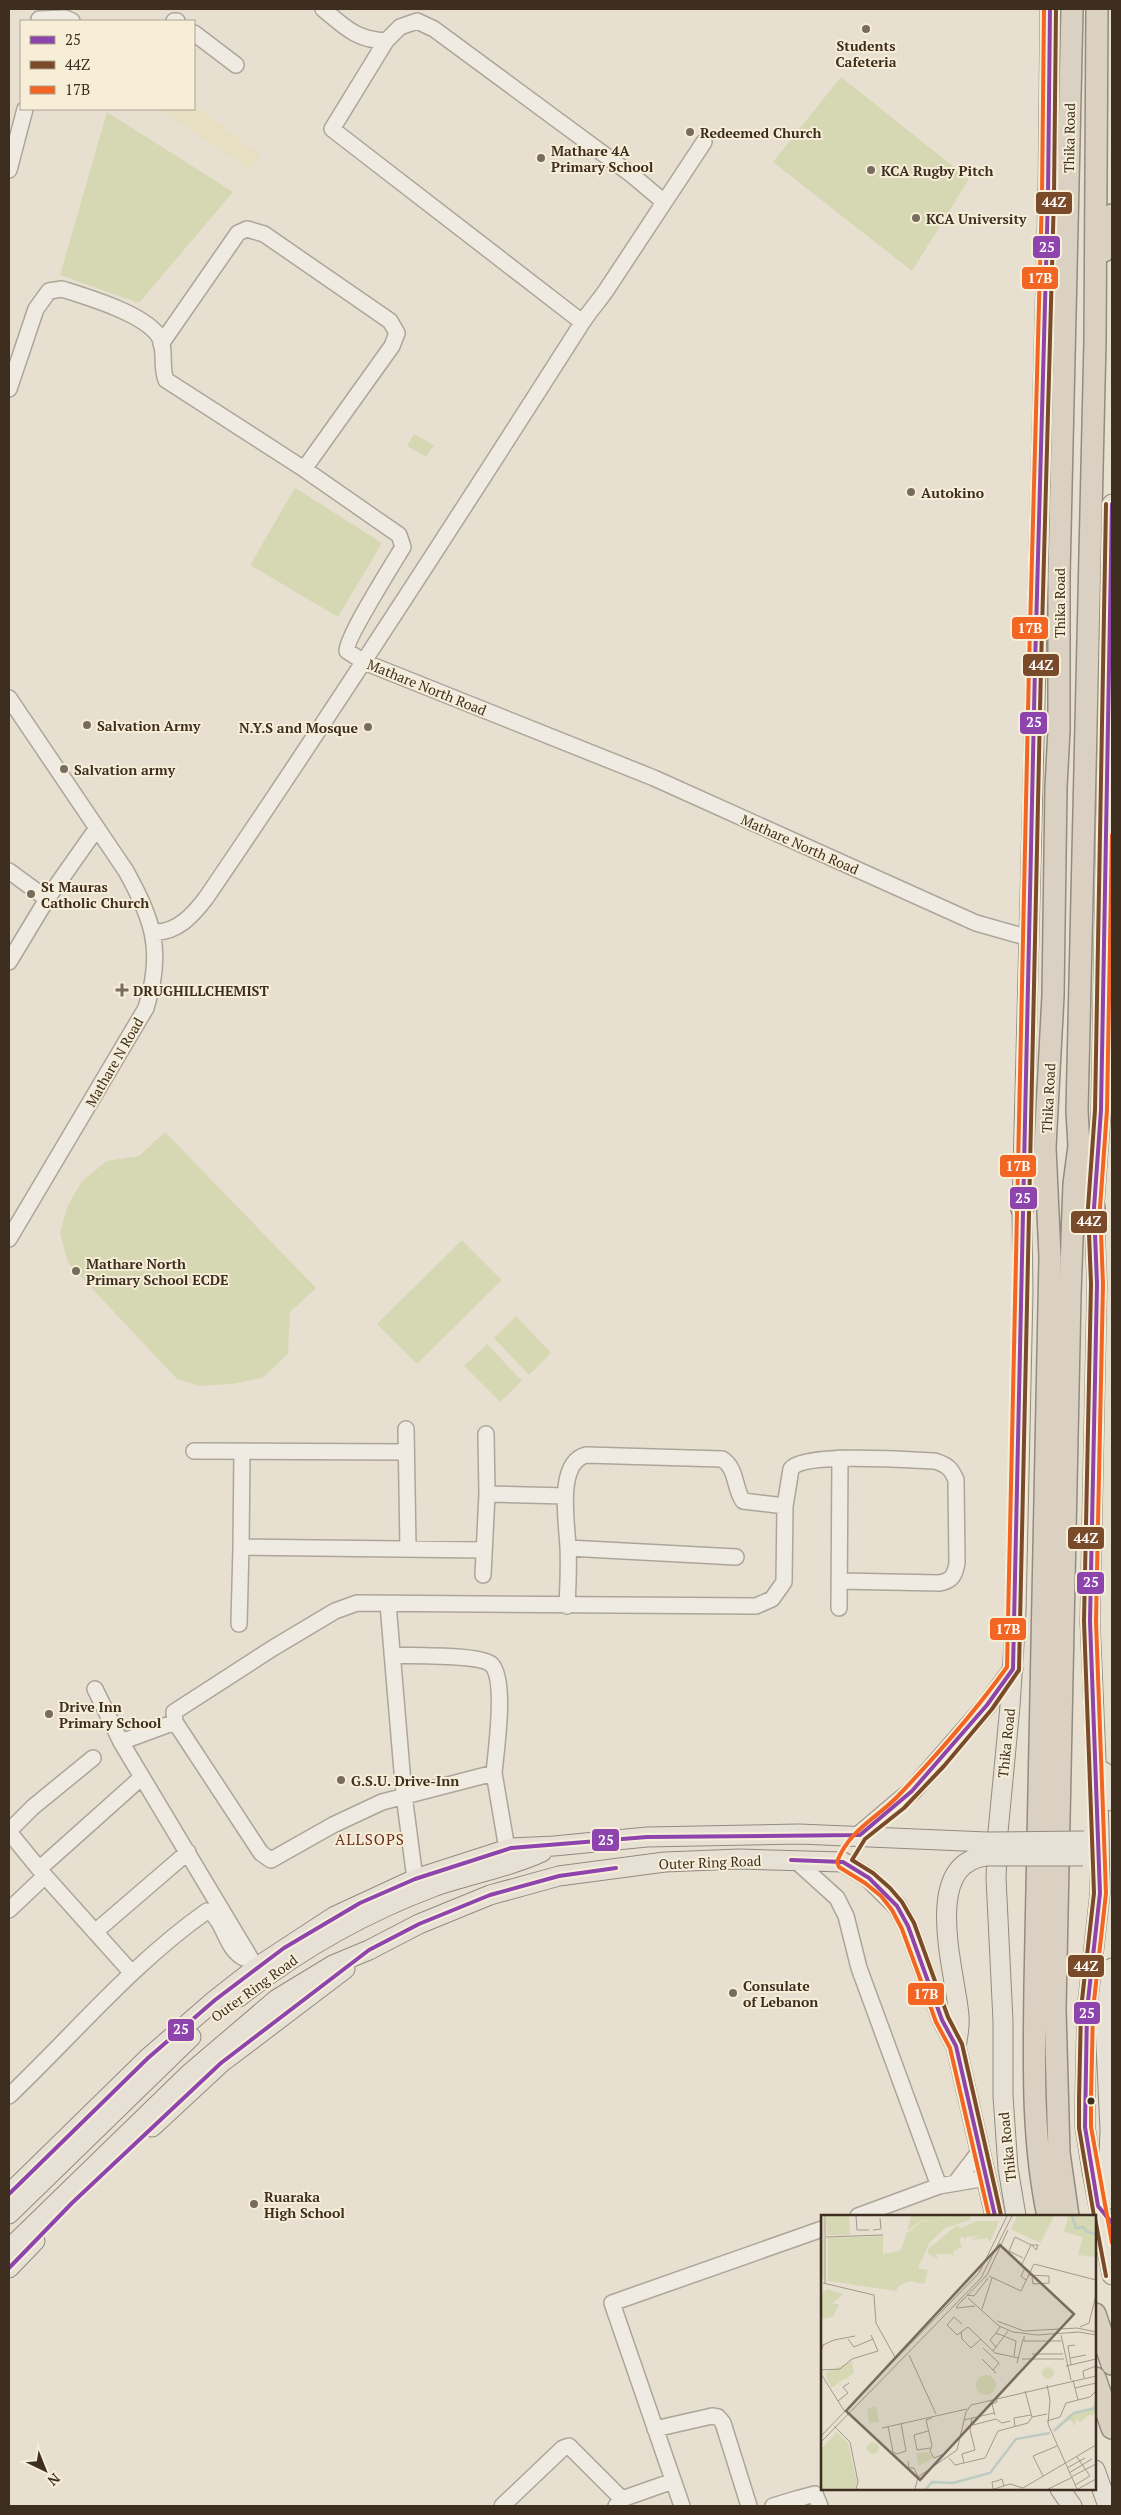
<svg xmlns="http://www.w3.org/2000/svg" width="1121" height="2515" viewBox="0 0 1121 2515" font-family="'PT Serif',serif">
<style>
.farmland{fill:#e6dfc2}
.green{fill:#d6d7b3}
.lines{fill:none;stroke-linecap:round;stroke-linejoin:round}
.minor-casing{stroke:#ada599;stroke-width:18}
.major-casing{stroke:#928b80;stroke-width:21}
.highway-casing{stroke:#928b80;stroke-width:24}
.minor{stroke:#efebe3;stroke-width:15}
.major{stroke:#e6e1d4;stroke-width:19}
.highway{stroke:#dad1c2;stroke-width:21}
.major-bridge-casing{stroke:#928b80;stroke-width:21;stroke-linecap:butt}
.major-bridge{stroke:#e6e1d4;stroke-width:19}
.bus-1-casing{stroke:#f7eed8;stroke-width:8}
.bus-2-casing{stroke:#f7eed8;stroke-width:8}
.bus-3-casing{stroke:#f7eed8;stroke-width:8}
.bus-1{stroke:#8e44ad;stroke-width:4}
.bus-2{stroke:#7a4b2a;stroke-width:4}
.bus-3{stroke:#f26522;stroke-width:4}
.poi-dot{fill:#786c5e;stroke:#f7eed8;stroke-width:2}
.bus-dot{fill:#3d2e20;stroke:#f7eed8;stroke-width:2}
.labels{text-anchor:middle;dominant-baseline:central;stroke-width:4;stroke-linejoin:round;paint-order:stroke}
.poi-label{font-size:14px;font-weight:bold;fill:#3d2e20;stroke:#f7eed8;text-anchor:start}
.street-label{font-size:14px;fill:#3d2e20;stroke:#f7eed8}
.neighbourhood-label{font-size:15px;letter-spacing:1px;fill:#6b2e1e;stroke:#f7eed8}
.inset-river{fill:none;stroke:#bcccc2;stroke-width:2.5}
.inset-road{fill:none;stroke:#a3998a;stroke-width:1}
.view{fill:#786c5e;fill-opacity:0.15;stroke:#786c5e;stroke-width:2.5}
.inset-edge{fill:none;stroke:#3d2e20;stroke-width:2.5}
.line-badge{stroke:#f7eed8;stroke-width:2}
.badge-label{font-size:14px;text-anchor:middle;font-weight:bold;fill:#fff}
</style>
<rect width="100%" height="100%" fill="#e7e0d1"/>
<path class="farmland" d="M194,104L206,114L261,156L248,169L158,109H194Z"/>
<path class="green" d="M841,77L969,179L912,271L773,162Z
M107,112L233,192L139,303L60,275Z
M414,434L434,445L426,457L407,446Z
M295,488L382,543L338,617L250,565Z
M165,1132L316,1288L290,1312L288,1354L262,1378L231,1384L199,1386L177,1379L68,1263L60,1233L68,1205L82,1181L107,1161L139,1156Z
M462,1240L502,1280L417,1364L377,1324Z
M516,1316L551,1353L529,1375L494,1338Z
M487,1344L522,1381L500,1402L464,1366Z"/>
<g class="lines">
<g class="minor-casing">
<path id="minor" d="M323,9C345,27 356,40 386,41
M39,19L65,18L72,21
M174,21H177
M194,33L236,65
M9,170L25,109
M582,322L332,129L386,41L400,27L417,21L434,29L632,175L664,202
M161,344L238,233L247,229L264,234L390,321L397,333L392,346L304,469
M9,389L36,309L49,291L62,289C87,297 142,313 158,335C167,347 160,366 166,380L304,469L399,535L403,547C394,562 345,640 347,651L364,662L654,778L976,923L1029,938
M9,698L126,871C153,920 164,951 146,1008L9,1239
M9,871L47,899
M154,932C177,933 193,915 206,898C335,709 459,516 582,323C590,310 601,299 609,286C641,238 672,190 704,142
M9,962L47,899L97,828
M406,1429L408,1547
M194,1451L406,1452
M242,1452L241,1547L484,1550
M487,1494L565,1496
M568,1548L736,1557
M483,1575L487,1494L486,1434
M388,1604L404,1795L415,1879
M567,1606C568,1586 569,1566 568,1547C567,1523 556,1463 586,1455L722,1459C737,1468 734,1488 743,1501L785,1506
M839,1608L840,1458
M239,1624L241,1547
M392,1655C411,1656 479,1654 491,1664C507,1679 496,1750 494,1773
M95,1689L121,1742L254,1964
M121,1742L175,1722
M9,1831L33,1807L93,1758
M9,1832L45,1876L131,1972
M507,1849L494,1773L382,1802L333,1825L271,1860L261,1853L175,1722L174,1712L273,1648L335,1611L357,1603L756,1606L772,1599L784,1582L785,1506L791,1469C803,1452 911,1460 935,1461C947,1465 951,1468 956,1480L957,1563C955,1575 952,1581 939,1583L840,1581
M795,1860L837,1898L846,1916L859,1968L939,2186
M39,1869L142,1777
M9,1910L45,1876
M95,1932L188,1852
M9,2096C74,2034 133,1963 207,1911C223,1915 225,1950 244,1958L250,1957
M956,2182L979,2152
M858,2216L939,2186L986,2178
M655,2429L712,2416L718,2417L723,2423L749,2506
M796,2499L815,2494L820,2506
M502,2506L563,2448L569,2446L622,2499
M616,2506L622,2499L673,2481
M682,2506L612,2303L822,2229
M773,2506L796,2499L798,2506"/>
</g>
<g class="major-casing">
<path id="major" d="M1112,504L1101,1110L1094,1208L1097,1284L1090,1621L1099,1828L1100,1893L1087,2010L1085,2100V2127L1092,2171L1112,2275
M1104,1772L1112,1801
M860,1835L912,1791L987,1705L1013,1669
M986,1856C920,1864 956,1974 959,2016C960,2027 958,2036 956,2046L995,2216
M1112,1968L1105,2023L1110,2130L1108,2178L1112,2199
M239,1997C297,1951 364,1913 433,1887C469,1874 508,1868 542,1852
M152,2127L221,2063L345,1969
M9,2194L148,2058L215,2000L257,1967L335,1916L415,1879L511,1848L554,1846L647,1837L799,1834L987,1842
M9,2214L191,2037
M1016,2216L1008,2168L1003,2096V2021L996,1878L998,1832L1010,1706L1016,1613L1023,1292L1022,1209L1048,195L1050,9
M9,2249L189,2074L277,1999L333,1965L369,1950L419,1924L490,1895L559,1876L665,1862L739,1859L843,1862L869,1878L897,1906L908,1926L942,2020L956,2046
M9,2268L35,2241
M1095,2470L1108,2506
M1060,2489L1072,2506"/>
</g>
<g class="highway-casing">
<path id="highway" d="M1048,195L1060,246
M1104,251L1112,215
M1082,1159L1094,1208
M1022,1209L1041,1158
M1048,2216C1032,2141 1034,2064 1035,1987L1050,1257L1045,1147L1053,996L1056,787L1059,730V575L1072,9
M1068,2216L1059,2153L1055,2009L1070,1294L1074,1184L1079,1146L1077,1111L1095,341L1097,9
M1095,2314L1112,2364
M1095,2378L1112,2428"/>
</g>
<use href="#minor" class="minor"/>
<use href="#major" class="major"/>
<use href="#highway" class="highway"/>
<g class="major-bridge-casing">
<path id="major-bridge" d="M987,1842L1084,1841
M986,1856H1083"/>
</g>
<use href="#major-bridge" class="major-bridge"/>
<g class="bus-1-casing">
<path id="bus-1" d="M1112,504L1101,1110L1094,1208L1097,1284L1090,1621L1100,1893L1087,2010L1085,2127L1098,2206L1112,2223
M791,1860L843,1862L869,1878L897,1906L908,1926L942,2020L956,2046L995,2216
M9,2194L148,2058L215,2000L284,1948L360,1903L415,1879L511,1848L647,1837L860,1835L912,1791L987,1705L1013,1669L1035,666L1048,195L1050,9
M9,2268L72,2203L221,2063L369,1950L419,1924L490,1895L559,1876L616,1868"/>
</g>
<g class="bus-2-casing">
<path id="bus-2" d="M1001,2215L962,2044L948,2017L914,1923L902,1902L890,1888L873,1873L852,1860L865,1839L904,1808L944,1766L992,1709L1019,1670L1041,666L1054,195L1056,9
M1094,2216L1079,2128V2100L1081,2009L1094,1893L1084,1621L1091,1284L1088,1208L1095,1110L1106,504
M1095,2218L1106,2276"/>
</g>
<g class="bus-3-casing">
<path id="bus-3" d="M1112,835L1107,1110L1100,1208L1103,1284L1096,1621L1106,1893L1093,2010L1091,2100V2127L1112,2243
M989,2216L950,2048L936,2022L902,1929L892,1910L881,1896L865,1883L839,1867L837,1862C849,1830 877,1818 898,1796C937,1755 974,1713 1007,1667L1029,666L1042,195L1044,9"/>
</g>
<use href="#bus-1" class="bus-1"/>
<use href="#bus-2" class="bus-2"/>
<use href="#bus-3" class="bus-3"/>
</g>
<g class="poi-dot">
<circle cx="866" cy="29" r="5"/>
<circle cx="690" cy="132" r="5"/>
<circle cx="541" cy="158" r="5"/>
<circle cx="871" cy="170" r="5"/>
<circle cx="916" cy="218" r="5"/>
<circle cx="911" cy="492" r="5"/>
<circle cx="87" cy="725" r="5"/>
<circle cx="368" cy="727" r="5"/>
<circle cx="64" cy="769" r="5"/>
<circle cx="31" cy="894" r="5"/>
<path d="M119.5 982.5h5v5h5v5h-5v5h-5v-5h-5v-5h5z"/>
<circle cx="76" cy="1271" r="5"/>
<circle cx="49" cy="1714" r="5"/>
<circle cx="341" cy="1780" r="5"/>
<circle cx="733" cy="1993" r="5"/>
<circle cx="254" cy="2204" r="5"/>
</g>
<circle class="bus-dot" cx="1091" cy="2101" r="4.5"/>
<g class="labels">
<g class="poi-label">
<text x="866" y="45" text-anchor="middle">Students<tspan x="866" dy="16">Cafeteria</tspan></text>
<text x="700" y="132">Redeemed Church</text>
<text x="551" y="150">Mathare 4A<tspan x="551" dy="16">Primary School</tspan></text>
<text x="881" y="170">KCA Rugby Pitch</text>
<text x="926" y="218">KCA University</text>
<text x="921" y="492">Autokino</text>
<text x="97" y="725">Salvation Army</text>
<text x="358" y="727" text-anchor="end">N.Y.S and Mosque</text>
<text x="74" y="769">Salvation army</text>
<text x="41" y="886">St Mauras<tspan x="41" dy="16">Catholic Church</tspan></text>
<text x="133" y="990">DRUGHILLCHEMIST</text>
<text x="86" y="1263">Mathare North<tspan x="86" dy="16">Primary School ECDE</tspan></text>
<text x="59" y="1706">Drive Inn<tspan x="59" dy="16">Primary School</tspan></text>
<text x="351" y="1780">G.S.U. Drive-Inn</text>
<text x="743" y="1985">Consulate<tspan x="743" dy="16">of Lebanon</tspan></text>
<text x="264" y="2196">Ruaraka<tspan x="264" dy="16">High School</tspan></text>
</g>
<g class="street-label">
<text transform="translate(1069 138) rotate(-89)">Thika Road</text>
<text transform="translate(1059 603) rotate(-90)">Thika Road</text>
<text transform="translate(427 687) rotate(22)">Mathare North Road</text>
<text transform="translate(800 844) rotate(24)">Mathare North Road</text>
<text transform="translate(114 1062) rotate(-60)">Mathare N Road</text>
<text transform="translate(1048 1098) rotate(-87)">Thika Road</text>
<text transform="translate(1006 1743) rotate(-84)">Thika Road</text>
<text transform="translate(710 1862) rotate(-2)">Outer Ring Road</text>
<text transform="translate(254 1988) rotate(-36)">Outer Ring Road</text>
<text transform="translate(1007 2147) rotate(-96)">Thika Road</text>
</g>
<g class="neighbourhood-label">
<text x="370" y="1839">ALLSOPS</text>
</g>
</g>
<g transform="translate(821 2215)">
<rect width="275" height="275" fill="#e7e0d1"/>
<path d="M0,1H3V63L0,66ZM5,1H28L29,20H6ZM90,1H122L117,7L123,1H149V5L124,13L109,27L97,53L107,55L103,69L89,66L78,71L75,76L7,66V23L62,21V39L79,36L86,18L102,6L116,9L102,5L86,16ZM196,1H233L219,28L190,14ZM242,1H275V42L257,40L262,22L243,17L247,2ZM155,6H178L169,27L166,23L150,25L157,21L146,22L144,26L143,22L138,23L142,35L140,32L133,36L131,44V39H115L117,44L107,39V34L136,10L140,13ZM7,74L22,79L11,89H18L12,102L0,104V79ZM31,146L33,158L10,173L4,158ZM221 158a6 6 0 1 1 12 0a6 6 0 1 1-12 0ZM155 170a10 10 0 1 1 20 0a10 10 0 1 1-20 0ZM275,182V198L270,201L269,199L259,207L255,204L253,212L251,206L245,205L230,216L249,199L270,194ZM55,191L58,207L48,208L46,194ZM16,217L27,228L36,267L34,274H0V234ZM46 233a6 6 0 1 1 12 0a6 6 0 1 1-12 0ZM108,237L112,243L98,251L95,238Z" fill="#d6d7b3"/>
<path class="inset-river" d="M251,1L255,13L262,12L266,17L275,19M233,216L253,198L275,193M105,274L111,267L132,268L169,258L195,224L229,218"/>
<path class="inset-road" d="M35,1L36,15H48M52,15L60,14L59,3M5,22L62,20M210,30H217L215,35L211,30M200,50L204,53L200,61L205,65M200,51L210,30L194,22L188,36L202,43M207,60L228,61V68L212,69L211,62M168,61L200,76L213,49L275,65M2,68L53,80L55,108L75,144M4,69V1M146,80L153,81L167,63M147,83L178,111L192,117L216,120L258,117L275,120M135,92L166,60L187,15M135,93L154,91M161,94L171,63M176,106L203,116L256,113L275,117M141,109L133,102L126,110L136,120L147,112L174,138L198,143M179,112L175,118L195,126L193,141M259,112L268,108L275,80M140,117L141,124L150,133L160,124M240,120L250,165M203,121V126H240M27,124L33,132L52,124M175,132L169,125L175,118M162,133L178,148L172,155M172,136L187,116M0,137L2,130L13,125L34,121M211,139H242M88,140L115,199M249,143L265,140M161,144L175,158M201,144H243M196,148L202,124M250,150L247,131L254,130M245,151L275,144M1,155L19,154L31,144L57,136L50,120M0,159L24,197M263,163L262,156L275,151M252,165L257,185M226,170L229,185L227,209L256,274M254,173L275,168M204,176L211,202M17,186L27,178L22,172L28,168M174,200L171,189L176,187L175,183M111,203L105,205L111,230L109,236L113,243L123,239M143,205L173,198M226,206L239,202L245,188L269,182L275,176M152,210L175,204L181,208L189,206M13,211L29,227L37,267L35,274M67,211L72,237L76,239L85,236L80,208M194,212L193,203L210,200M61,213L146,194M107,216L93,220L96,235L109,233M0,221L158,58L186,1M0,227L160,63L191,1M128,243L134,250L164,243L177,216L207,208L211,202L226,199M87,246L88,253H93L97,262M143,248L141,239L154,235L149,215L151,203M246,253L264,243M248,258L271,244M222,261L212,241L236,231M250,262L275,249M254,270L269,261L256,242M94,274L97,262L136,235L145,197L150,190L275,161M172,274L171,267L176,266L181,264L183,271M173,274L189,269L202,273L275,230M227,274L250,263M257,274L275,264"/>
<path class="view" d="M179,30L253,99L99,265L25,196Z"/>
<rect width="275" height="275" class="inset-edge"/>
</g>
<g class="line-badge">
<rect x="1035" y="191" width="38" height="24" rx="5" fill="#7a4b2a"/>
<rect x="1032" y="235" width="29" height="24" rx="5" fill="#8e44ad"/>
<rect x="1021" y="266" width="38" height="24" rx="5" fill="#f26522"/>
<rect x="1011" y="616" width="38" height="24" rx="5" fill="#f26522"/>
<rect x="1022" y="653" width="38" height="24" rx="5" fill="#7a4b2a"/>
<rect x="1019" y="711" width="29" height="24" rx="5" fill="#8e44ad"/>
<rect x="999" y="1154" width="38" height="24" rx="5" fill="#f26522"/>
<rect x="1009" y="1186" width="29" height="24" rx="5" fill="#8e44ad"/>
<rect x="1070" y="1210" width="38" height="24" rx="5" fill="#7a4b2a"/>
<rect x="1067" y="1526" width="38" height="24" rx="5" fill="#7a4b2a"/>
<rect x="1076" y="1571" width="29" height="24" rx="5" fill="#8e44ad"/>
<rect x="989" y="1617" width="38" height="24" rx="5" fill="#f26522"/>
<rect x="591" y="1828" width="29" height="24" rx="5" fill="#8e44ad"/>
<rect x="1067" y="1954" width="38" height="24" rx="5" fill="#7a4b2a"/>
<rect x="907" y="1982" width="38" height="24" rx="5" fill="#f26522"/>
<rect x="1073" y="2001" width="28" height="24" rx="5" fill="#8e44ad"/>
<rect x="167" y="2018" width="28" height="24" rx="5" fill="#8e44ad"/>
</g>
<g class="badge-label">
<text x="1054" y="207">44Z</text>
<text x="1047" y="252">25</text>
<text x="1040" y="283">17B</text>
<text x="1030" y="633">17B</text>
<text x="1041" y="670">44Z</text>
<text x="1034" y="727">25</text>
<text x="1018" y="1171">17B</text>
<text x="1023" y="1203">25</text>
<text x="1089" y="1226">44Z</text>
<text x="1086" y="1543">44Z</text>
<text x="1091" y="1587">25</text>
<text x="1008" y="1634">17B</text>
<text x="606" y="1845">25</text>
<text x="1086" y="1971">44Z</text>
<text x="926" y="1999">17B</text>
<text x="1087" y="2018">25</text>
<text x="181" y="2034">25</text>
</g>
<rect width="1121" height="2515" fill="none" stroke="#3d2e20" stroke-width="20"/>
<rect x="20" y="20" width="175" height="90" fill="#f7eed8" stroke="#ada18e"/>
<rect x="30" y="36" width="25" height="8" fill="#8e44ad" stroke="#ada18e"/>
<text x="65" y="45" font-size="15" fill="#3d2e20">25</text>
<rect x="30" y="61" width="25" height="8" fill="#7a4b2a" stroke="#ada18e"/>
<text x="65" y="70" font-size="15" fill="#3d2e20">44Z</text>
<rect x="30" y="86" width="25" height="8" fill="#f26522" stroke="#ada18e"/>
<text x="65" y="95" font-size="15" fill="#3d2e20">17B</text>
<g transform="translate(45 2470) rotate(137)" stroke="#f7eed8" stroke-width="4" paint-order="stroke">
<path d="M0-4L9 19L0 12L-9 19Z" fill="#3d2e20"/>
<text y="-8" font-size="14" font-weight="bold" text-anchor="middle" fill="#3d2e20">N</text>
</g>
</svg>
